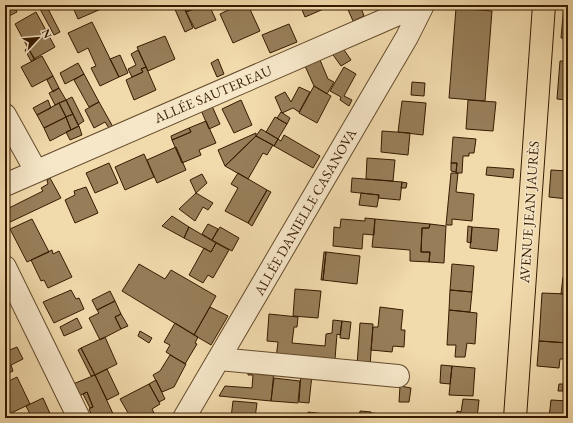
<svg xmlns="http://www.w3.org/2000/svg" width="573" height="423" viewBox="0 0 573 423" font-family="'EB Garamond',serif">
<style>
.building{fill:#977e59;stroke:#361b00}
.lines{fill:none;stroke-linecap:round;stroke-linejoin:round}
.minor-casing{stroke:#654b2b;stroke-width:24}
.major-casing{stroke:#361b00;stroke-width:24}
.minor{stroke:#f6e7c9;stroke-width:22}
.major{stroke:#f1daac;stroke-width:22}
.labels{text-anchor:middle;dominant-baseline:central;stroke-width:3;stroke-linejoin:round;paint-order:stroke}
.street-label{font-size:14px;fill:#361b00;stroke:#f6e7c9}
</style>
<rect width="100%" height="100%" fill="#f1daac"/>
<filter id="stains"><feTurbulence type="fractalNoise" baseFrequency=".005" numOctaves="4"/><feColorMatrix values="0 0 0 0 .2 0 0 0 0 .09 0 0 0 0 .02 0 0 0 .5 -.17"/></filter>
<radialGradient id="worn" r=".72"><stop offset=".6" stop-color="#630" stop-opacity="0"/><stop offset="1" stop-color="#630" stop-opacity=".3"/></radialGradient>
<path class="building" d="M5,5H13L17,12L5,18Z
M46,5L60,32L54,35L40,9Z
M72,5H99L101,9L78,19Z
M173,5H183L193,28L185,32Z
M183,5H191L193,9L186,12Z
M194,5H209L216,20L195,29L186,12L196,8Z
M239,5H248L260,31L233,43L220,14Z
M300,5H333L305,17Z
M346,5H360L364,16L353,21Z
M455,5H469V8Z
M564,5H568V38H561Z
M456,8L492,11L485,101L449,98Z
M36,12L55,47L34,59L15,24Z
M92,22L119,77L100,86L91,68L96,66L88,48L78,53L68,33Z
M289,24L297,42L270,53L262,35Z
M165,36L175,59L148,71L137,47Z
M342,47L351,60L341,66L331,52Z
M28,48L35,59L31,61L25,50Z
M138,50L146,67L141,69L143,72L132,77L128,69L136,65L131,54Z
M120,55L128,73L119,77L110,59Z
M42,56L53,76L32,87L21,67Z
M218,59L224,74L217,77L211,63Z
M320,60L328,79L334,82L327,94L314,86L305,66Z
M560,61H568V100L557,99Z
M78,63L84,74L65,84L60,73Z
M146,67L156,90L134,100L126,80L143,72L141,69Z
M344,67L356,74L344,96L352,100L349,106L340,100L341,97L330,91Z
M84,74L99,102L89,107L74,80Z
M53,76L59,88L53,92L47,80Z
M412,82L425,83L424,96L411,95Z
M314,86L331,96L317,123L299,113Z
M299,87L310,92L299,112L293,108L282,113L275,97L285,92L291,102Z
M59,88L66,100L55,105L49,93Z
M72,97L84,121L78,125L66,100Z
M48,100L51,108L37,115L33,108Z
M66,100L73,114L66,117L59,103Z
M241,100L252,125L234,133L222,109Z
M468,100L496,102L493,131L466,129Z
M402,101L426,103L423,135L398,132Z
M99,102L113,127L109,128L105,122L94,128L85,110Z
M59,103L66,117L44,128L37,115Z
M212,106L220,124L209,129L201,110Z
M281,112L290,118L287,124L277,118Z
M73,114L79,126L71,130L66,117Z
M66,117L71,130L50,141L44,128Z
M275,117L287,124L278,139L266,132Z
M206,121L216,143L199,150L201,155L182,163L172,140L191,132L189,128Z
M79,126L82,135L70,140L66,132Z
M189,128L191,132L172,140L171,136Z
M261,129L278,139L274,146L256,136Z
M382,131L410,133L408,155L381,152Z
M256,133V136L225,166L218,150Z
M284,135L320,156L313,168L274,146L278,139L281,141Z
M256,136L273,145L267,155L263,153L248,179L225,166Z
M453,137L476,139L474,153H469V156H463L462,173H456L457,163H451Z
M176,147L186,170L157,183L147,160Z
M144,154L154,177L125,190L115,167Z
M367,158L395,160L393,181L366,179Z
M109,163L118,183L95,193L86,173Z
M451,163H457L456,172L451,171Z
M487,167L514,169L513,178L486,175Z
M551,170L568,171V199L549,197Z
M238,173L267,190L248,223L225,211L238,188L231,184Z
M451,173H458L456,192L474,194L472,221L452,219V225H446Z
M202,174L207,183L196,193L190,180Z
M50,178L61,198L8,223L5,217V210L43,191L41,188L48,184L47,180Z
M352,178L402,182L400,200L378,198L379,195L351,192Z
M402,182L407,183L406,188H401Z
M86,187L98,213L75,223L65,200L75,195L74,191Z
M267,190L271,192L252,226L248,223Z
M196,193L213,203L208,210L203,207L195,221L179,209Z
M361,193L379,195L377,207L359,205Z
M172,216L189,227L184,238L162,226Z
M365,218L375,219L374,235L363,234L362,249L333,246L334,227L340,228L341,219L365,221Z
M32,219L49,252L27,262L10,229Z
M375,219L430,224L429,228H422L421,252H430L429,262L410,261V250L372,247Z
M208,224L218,229L212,240L202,234Z
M430,224L446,226L444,263L429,262L430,252H421L422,228H429Z
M468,226L472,227L471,243L467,242Z
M189,227L216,243L211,252L184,238Z
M220,227L239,238L232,251L212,240Z
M472,227L499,229L497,251L470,248Z
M216,243L229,250L213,278L208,275L203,283L189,275L204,248L211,252Z
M52,250L53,254L59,251L72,277L48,288L44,280L41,281L31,260Z
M324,252H326L323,280H321Z
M326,252L360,256L357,284L323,280Z
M139,264L165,279L171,270L216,296L194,335L122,291Z
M452,264L474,266L472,292L450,290Z
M563,277H568V294H561Z
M295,289L321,291L318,318L293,316Z
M71,290L76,299L79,298L84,309L54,323L43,302Z
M450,290L472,292L470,312L449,310Z
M110,291L115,301L97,310L92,300Z
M542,293L568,294V343L539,341Z
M115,301L121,314L115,317L121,329L100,340L89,318L99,313L97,310Z
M210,307L228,316L211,345L194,335Z
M380,307L403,310L401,330H405L404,347L393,346L392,352L371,350L373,327H378Z
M449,310L477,313L475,344L467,343L465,357H455L456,345H447Z
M121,314L128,326L121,329L115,317Z
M269,314L298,317L297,327H294L292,343L325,346L326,334L332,333L333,320L342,321L340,335L337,334L335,359H338L337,364L276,358L278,342L267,341Z
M77,318L82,328L64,336L60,327Z
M342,321L351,322L349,339L340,338Z
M175,323L198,337L195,343L197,344L185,364L166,352L170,345L164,342Z
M360,323L373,324L370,366L357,365Z
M140,331L152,338L149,343L138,336Z
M105,337L117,364L95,375L81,348Z
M539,341L568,343V391H563L566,359H560L559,368L537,366Z
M17,347L23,359L11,365L13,371L5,375V352Z
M81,348L95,375L91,376L78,350Z
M170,355L186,364L174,387L162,392L153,375L160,371Z
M441,365L452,366L450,384L440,383Z
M452,366L475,368L473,396L449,395Z
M107,369L119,394L107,400L95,375Z
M248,369L274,371L271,401L219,396L225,386L252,388L253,375H248Z
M301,373L312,375L309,403L299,402Z
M95,375L115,418H93L89,409L93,407L87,392L79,396L73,384Z
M17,377L30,404L7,415L5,412V383Z
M274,378L300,381L298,403L271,401Z
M156,380L165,399L159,402L149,384Z
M149,384L160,404L152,409L156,417L143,418L141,415L131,418L120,399Z
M559,384H563V391H558Z
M400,386L411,388L409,402H399Z
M87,392L93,407L90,408L83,394Z
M43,398L52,418H32L26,406Z
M463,399L479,400L477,418H452H456L457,411L461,412Z
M551,400L568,401V418H549Z
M233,401L257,403L255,418H231Z
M360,411L371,412L370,418H359Z
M308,412L333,415V418H307Z
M371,413L393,415V418H370Z"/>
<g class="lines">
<g class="minor-casing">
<path id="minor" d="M5,115L36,171
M5,185L403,12L422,7
M5,267L79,418
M219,359L398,376
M184,418L407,37L423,5"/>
</g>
<g class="major-casing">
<path id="major" d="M515,418L544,5"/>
</g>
<use href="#minor" class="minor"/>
<use href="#major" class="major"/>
</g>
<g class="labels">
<g class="street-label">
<text transform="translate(213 94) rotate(-23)">ALLÉE SAUTEREAU</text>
<text transform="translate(305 212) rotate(-60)">ALLÉE DANIELLE CASANOVA</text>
<text transform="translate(529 212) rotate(-86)">AVENUE JEAN JAURÈS</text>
</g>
</g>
<rect width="573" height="423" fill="none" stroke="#f1daac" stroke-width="20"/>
<rect x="6" y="6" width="561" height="411" fill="none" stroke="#361b00" stroke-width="2"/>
<rect x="10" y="10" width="553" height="403" fill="none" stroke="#361b00"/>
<g transform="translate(38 38) rotate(64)" stroke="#f6e7c9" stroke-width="3" paint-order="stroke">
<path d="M0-3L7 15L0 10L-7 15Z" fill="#361b00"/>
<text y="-6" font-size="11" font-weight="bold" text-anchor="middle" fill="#361b00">N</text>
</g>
<rect width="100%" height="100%" filter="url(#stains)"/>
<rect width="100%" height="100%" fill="url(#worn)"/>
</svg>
